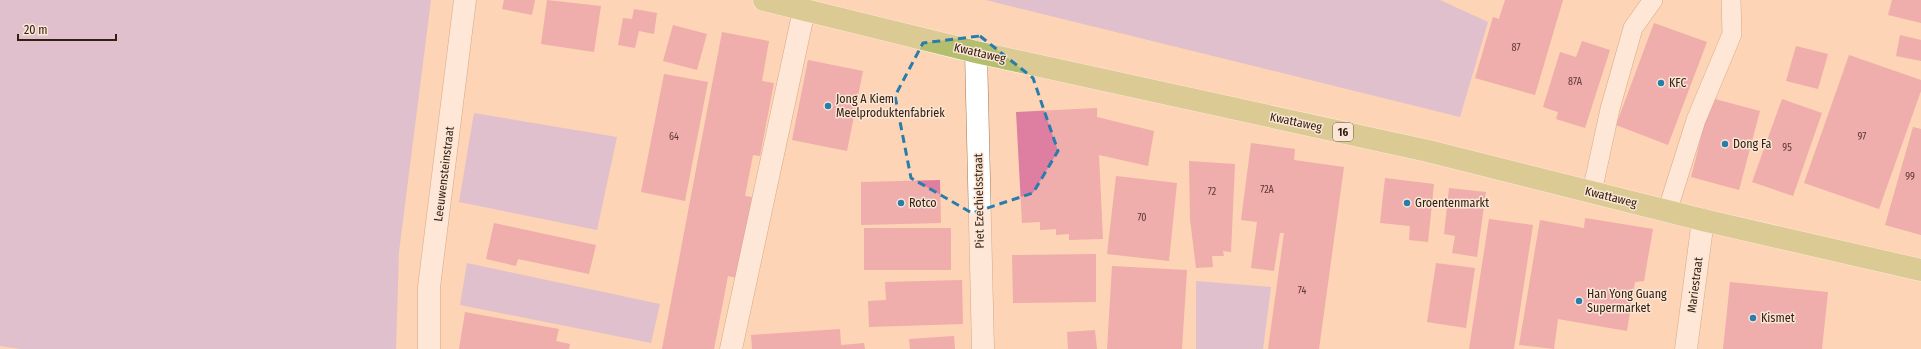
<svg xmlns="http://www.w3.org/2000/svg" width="1921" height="349" viewBox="0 0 1921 349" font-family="'Fira Sans Condensed',sans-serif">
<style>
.green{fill:#bca9e8}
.building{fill:#de7ea0}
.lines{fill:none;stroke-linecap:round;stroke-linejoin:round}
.lane-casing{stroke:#a57653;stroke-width:20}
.street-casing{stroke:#a57653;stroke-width:23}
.primary-casing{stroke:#fff;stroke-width:23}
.lane{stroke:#fff;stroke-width:19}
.street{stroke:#fff;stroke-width:22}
.primary{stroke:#b3be6e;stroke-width:22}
.marked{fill:none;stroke:#287dad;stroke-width:3;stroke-dasharray:8 5;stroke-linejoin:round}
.poi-dot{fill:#287dad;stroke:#fbe6d6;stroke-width:1.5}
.labels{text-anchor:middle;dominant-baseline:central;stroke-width:3;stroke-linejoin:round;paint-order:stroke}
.number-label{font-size:10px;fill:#5e3836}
.shield{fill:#fbe6d6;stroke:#6f5b4d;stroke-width:1}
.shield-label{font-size:11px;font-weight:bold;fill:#332012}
.street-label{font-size:12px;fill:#332012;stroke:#fbe6d6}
.poi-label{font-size:12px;fill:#332012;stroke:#fbe6d6;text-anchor:start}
</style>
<rect width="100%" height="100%" fill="#fdd4b5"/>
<path class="green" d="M0,0H431L399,252L396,349H20L0,346Z
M986,0H1440L1488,22L1460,117Z
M474,113L617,137L597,230L459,202Z
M467,263L660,304L651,343L460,305Z
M1196,281L1271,287L1263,349H1196Z"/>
<path class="building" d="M504,0H535L532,15L502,9Z
M547,0L601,6L594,52L541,44Z
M1505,0H1563L1535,95L1475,78L1493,17L1499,19Z
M1892,0H1921V23L1888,15Z
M634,9L657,13L654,34L639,31L635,48L618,45L623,18L632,19Z
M1654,23L1707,42L1668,145L1616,125Z
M673,25L707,34L697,70L663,61Z
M722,32L769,41L762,81L774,83L760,156L753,155L745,196L752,197L737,278L728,276L714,349H662Z
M1900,35L1921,40V61L1896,56Z
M1582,41L1610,50L1585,128L1556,119L1558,112L1543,107L1560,52L1576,57Z
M1796,46L1828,54L1818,89L1786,81Z
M1849,55L1921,80V91L1879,209L1804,183Z
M808,60L863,71L847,151L792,140Z
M664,74L708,82L685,201L641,192Z
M1711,98L1760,111L1739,190L1691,177Z
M1782,99L1822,113L1793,196L1752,182Z
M1097,108V117L1154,131L1148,166L1099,155L1103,239L1069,240V234L1056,235V229L1040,230V222L1022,223L1016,112Z
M1913,127L1921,129V235L1885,225Z
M1251,143L1295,149L1294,160L1344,167L1319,349H1268L1284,233H1280L1274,271L1251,268L1257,222L1241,220Z
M1189,161L1235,164L1231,252L1223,251L1224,256H1212L1213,267L1196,268L1190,219Z
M1116,176L1177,183L1169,261L1107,254Z
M1385,178L1434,184L1428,242L1409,240L1410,226L1380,223Z
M940,180L941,223L861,225V182Z
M1449,188L1486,192L1477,257L1452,253L1455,236L1444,234Z
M1585,218L1653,229L1644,281L1635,282L1627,331L1558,319L1554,349L1519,345L1540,220L1584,228Z
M1489,219L1533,225L1514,349H1469Z
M494,223L596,245L589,274L518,259L516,266L486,259Z
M864,228H951V270H864Z
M1096,254V302L1013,303L1012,255Z
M1436,263L1475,268L1466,328L1427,322Z
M1112,266L1187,270L1182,349H1107Z
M962,280L963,324L869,327L868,301L886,300L885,282Z
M1730,282L1828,292L1822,349H1723Z
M465,312L559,329L556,341L570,344L569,349H459Z
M840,329L841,345L864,343L865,349H752L751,335Z
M1095,330L1097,349H1068L1067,332Z
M954,336L955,349H910L909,339Z"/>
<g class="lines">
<g class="lane-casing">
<path id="lane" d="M1592,192L1610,109L1633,28L1653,0
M1667,212L1696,120L1732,34L1731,0"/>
</g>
<g class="street-casing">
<path id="street" d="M976,52L983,349
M429,349V287L465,0
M731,349L804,10
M1686,349L1703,220"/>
</g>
<g class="primary-casing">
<path id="primary" d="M764,0L976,52L1428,151L1703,220L1921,270"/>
</g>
<use href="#lane" class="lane"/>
<use href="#street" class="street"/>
<use href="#primary" class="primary"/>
</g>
<path d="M0 0H1921V349H0ZM980,36L1033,78L1058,151L1033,193L972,213L911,178L895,96L923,43Z" fill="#fdd4b5" fill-opacity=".55" fill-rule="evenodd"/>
<path class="marked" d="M980,36L1033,78L1058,151L1033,193L972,213L911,178L895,96L923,43Z"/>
<g class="poi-dot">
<circle cx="1661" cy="83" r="4"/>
<circle cx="828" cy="106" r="4"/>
<circle cx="1725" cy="144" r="4"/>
<circle cx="901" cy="203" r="4"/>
<circle cx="1407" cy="203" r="4"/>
<circle cx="1579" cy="301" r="4"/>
<circle cx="1753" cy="318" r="4"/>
</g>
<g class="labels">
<g class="number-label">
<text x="1516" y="48">87</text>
<text x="1575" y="82">87A</text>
<text x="674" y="137">64</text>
<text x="1862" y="137">97</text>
<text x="1787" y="148">95</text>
<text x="1910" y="177">99</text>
<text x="1267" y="190">72A</text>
<text x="1212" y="192">72</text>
<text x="1142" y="218">70</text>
<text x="1302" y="291">74</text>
</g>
<rect class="shield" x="1333" y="123" width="20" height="18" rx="3"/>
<g class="shield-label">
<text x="1343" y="132">16</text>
</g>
<g class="street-label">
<text transform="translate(980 53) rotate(13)">Kwattaweg</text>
<text transform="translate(1296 122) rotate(12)">Kwattaweg</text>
<text transform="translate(444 174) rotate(-83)">Leeuwensteinstraat</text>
<text transform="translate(1611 197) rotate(14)">Kwattaweg</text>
<text transform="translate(979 201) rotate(-91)">Piet Ezechielsstraat</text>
<text transform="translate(1695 285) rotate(-83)">Mariestraat</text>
</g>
<g class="poi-label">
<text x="1669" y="83">KFC</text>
<text x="836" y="99">Jong A Kiem<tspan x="836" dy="14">Meelproduktenfabriek</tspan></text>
<text x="1733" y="144">Dong Fa</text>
<text x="909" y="203">Rotco</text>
<text x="1415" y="203">Groentenmarkt</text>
<text x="1587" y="294">Han Yong Guang<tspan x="1587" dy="14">Supermarket</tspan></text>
<text x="1761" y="318">Kismet</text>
</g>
</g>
<path d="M18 34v6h98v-6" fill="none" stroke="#332012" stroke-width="2"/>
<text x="24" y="34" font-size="12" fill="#332012" stroke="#fbe6d6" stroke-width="3" paint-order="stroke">20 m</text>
</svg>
